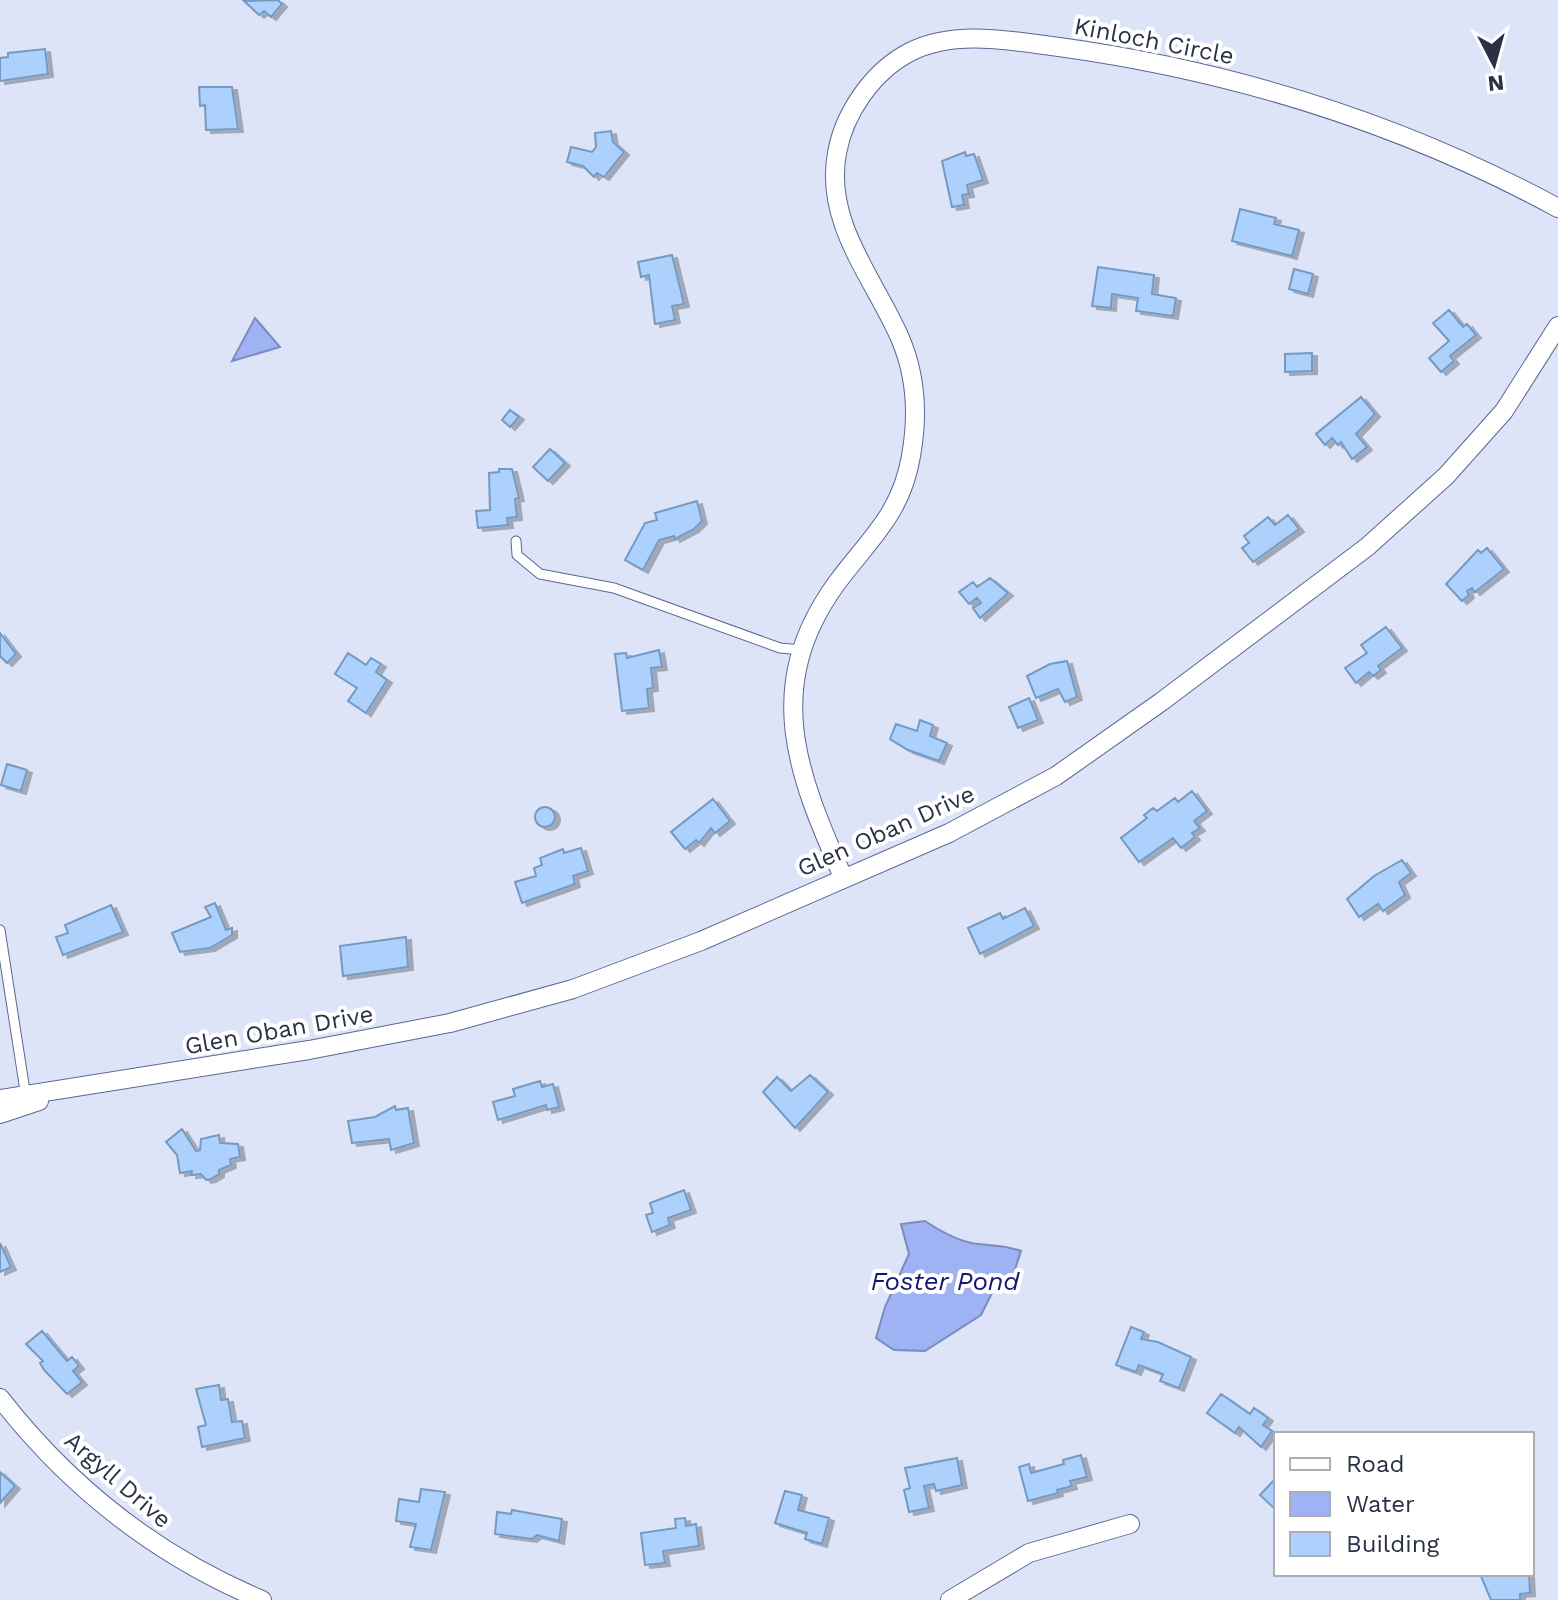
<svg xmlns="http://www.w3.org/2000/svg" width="1558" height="1600" viewBox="0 0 1558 1600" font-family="'Work Sans',sans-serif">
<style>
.water{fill:#9fb2f3;stroke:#7c8bbf;stroke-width:2}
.building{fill:#abd1fc;stroke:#7599c1;stroke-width:2;filter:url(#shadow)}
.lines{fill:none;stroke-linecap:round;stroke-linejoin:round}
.service-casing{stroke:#5a6793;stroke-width:11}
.minor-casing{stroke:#5a6793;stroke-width:20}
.service{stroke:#fff;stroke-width:9}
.minor{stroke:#fff;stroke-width:18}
.labels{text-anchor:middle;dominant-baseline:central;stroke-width:8;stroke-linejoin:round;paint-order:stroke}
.street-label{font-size:24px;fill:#2b3145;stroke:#fff}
.water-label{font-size:26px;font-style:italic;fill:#151672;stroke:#fff}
</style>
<defs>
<filter id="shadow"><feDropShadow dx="5" dy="3" stdDeviation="0" flood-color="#0004"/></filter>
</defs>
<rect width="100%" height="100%" fill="#dde4f8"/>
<path class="water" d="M255,318L280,347L232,361Z
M925,1221C940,1231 959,1242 978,1244C995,1246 1005,1245 1021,1251L1011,1281L993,1291L981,1315L925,1351L894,1350L876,1338L885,1307L909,1254L901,1224Z"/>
<path class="building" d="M278,0L282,4L271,17L264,11L259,15L244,1Z
M45,49L48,74L0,81V58L8,57V53Z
M199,87H232L238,129L206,130L205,105L200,106Z
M611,131L613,142L624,152L604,177L597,173L594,177L583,166L567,162L571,147L592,152L596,147L595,133Z
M965,152L966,156L974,154L983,180L967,185L969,194L962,195L964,205L952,207L942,161Z
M1240,209L1276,218L1274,224L1299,230L1292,256L1232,241Z
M672,255L684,304L672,306L675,320L655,324L649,275L641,277L638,262Z
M1098,267L1154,275L1152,294L1176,298L1173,316L1136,311L1138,298L1112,294L1111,308L1092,306Z
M1294,269L1313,274L1308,294L1289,289Z
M1449,310L1463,327L1467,324L1476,335L1450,356L1454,361L1441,372L1429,358L1449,341L1433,323Z
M1312,353V371L1285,372V354Z
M1361,397L1375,414L1356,434L1367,447L1352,459L1341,442L1338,445L1332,438L1325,445L1316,434Z
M510,410L519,417L510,427L502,420Z
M550,449L565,463L548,481L533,467Z
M499,469H512L519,498L515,499L517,517L507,518L508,525L478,528L476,511L490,510L489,473L499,472Z
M697,501L702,521L694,529L675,539L674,536L659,540L643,570L625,560L645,523L657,520L655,513Z
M1288,515L1299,529L1253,562L1242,548L1249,543L1244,536L1268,517L1275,525Z
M1487,548L1504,569L1475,592L1472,588L1467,591L1469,595L1462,601L1446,584L1478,550L1481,553Z
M990,578L1008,593L980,618L973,608L981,603L977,598L969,604L959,592L973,582L977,587Z
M1386,627L1402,648L1378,666L1381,670L1373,676L1369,672L1356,683L1345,668L1367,653L1361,645Z
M0,633L16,654L7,663L0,656Z
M659,650L662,667L651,668L653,688L647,689L649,708L622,711L615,654L626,653L627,658Z
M348,653L366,665L371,658L381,664L376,672L387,680L366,713L348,701L357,688L335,674Z
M1067,661L1077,697L1065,702L1058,689L1036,698L1027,676L1050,664Z
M1029,698L1038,720L1018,728L1009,707Z
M920,720L933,725L930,736L947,743L939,761L908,750L890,739L896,724L917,731Z
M7,764L27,770L21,791L1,785Z
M1192,791L1207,811L1194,821L1200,828L1192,833L1195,837L1181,848L1173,838L1139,862L1121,838L1147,818L1144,815L1153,808L1157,811L1175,798L1178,802Z
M713,799L730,821L715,833L711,828L699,843L696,840L685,849L671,832Z
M535 817a10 10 0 1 1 20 0a10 10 0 1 1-20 0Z
M581,848L588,871L573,876L575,884L522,903L515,882L536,876L534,868L542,865L540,858L563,849L564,853Z
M1402,860L1411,873L1399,882L1405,895L1383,911L1378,904L1359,917L1347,899L1374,876Z
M215,903L226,930L232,928V935L210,948L180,952L172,933L211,917L205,907Z
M111,905L123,932L63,955L56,937L68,933L65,925Z
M1025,908L1034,926L980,954L968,928L1000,913L1003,919Z
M406,937L408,967L343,976L340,946Z
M810,1075L828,1092L795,1128L763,1092L777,1077L791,1091Z
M540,1081L542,1087L553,1084L559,1107L547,1110L546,1105L498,1120L493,1102L515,1096L513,1089Z
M395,1106L396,1110L408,1108L414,1143L391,1150L389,1139L352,1143L348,1121L375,1117Z
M182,1129L196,1151L200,1150L201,1139L219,1135L220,1143L238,1144L240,1157L230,1159L231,1165L219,1170V1174L211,1179L206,1180L201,1174L191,1175L192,1171L180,1173L177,1155L166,1142Z
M684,1190L691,1210L668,1218L670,1225L652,1232L646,1215L653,1213L650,1203Z
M0,1243L11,1267L0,1272Z
M1131,1327L1144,1332L1141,1339L1158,1342L1191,1357L1179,1388L1160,1381L1163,1374L1139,1365L1136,1372L1116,1365Z
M42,1331L67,1361L72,1357L79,1366L73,1371L82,1382L67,1394L44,1370L40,1363L43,1361L26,1344Z
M219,1385L221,1400L228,1399L232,1422L242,1421L245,1438L202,1447L198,1427L206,1425L196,1389Z
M1221,1394L1250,1414L1254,1408L1268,1418L1263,1425L1272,1431L1261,1447L1239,1427L1235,1433L1207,1413Z
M1081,1455L1087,1477L1070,1481L1072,1486L1057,1490L1058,1493L1028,1501L1019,1467L1029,1464L1031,1473L1064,1464L1063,1460Z
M957,1458L962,1485L936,1491L934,1484L924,1486L929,1508L909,1512L904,1490L910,1488L905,1468Z
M0,1472L15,1486L0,1503Z
M1276,1478V1510L1260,1495Z
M421,1489L445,1492L431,1550L410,1547L416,1524L396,1521L399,1499L419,1502Z
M785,1491L802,1495L798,1510L829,1518L822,1544L805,1539L807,1533L775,1523Z
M512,1510L562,1519L559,1541L537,1535L532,1539L495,1534L497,1512L511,1514Z
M685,1518L686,1526L696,1524L699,1546L663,1551L665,1563L645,1565L641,1533L676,1528L675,1519Z
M1480,1574H1529L1530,1593L1520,1594V1600H1491Z"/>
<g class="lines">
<g class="service-casing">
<path id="service" d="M516,541L517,555L540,574L614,588L780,648L802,650
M0,930L26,1097"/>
</g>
<g class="minor-casing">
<path id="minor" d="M843,877C797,773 762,687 836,584C869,539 901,515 911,456C918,417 916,375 900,338C874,278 824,223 837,153C844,113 873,71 910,52C955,29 1011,41 1059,47C1233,71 1403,124 1558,208
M0,1099L309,1050L450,1023L573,989L701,941L949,833L1056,776L1161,702L1367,547L1446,476L1504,411L1558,326
M0,1114L39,1101
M0,1398C70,1488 157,1556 262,1600
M950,1600L1029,1553L1130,1524"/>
</g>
<use href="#service" class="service"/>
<use href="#minor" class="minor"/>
</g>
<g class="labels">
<g class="street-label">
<text transform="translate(1154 41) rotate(11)">Kinloch Circle</text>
<text transform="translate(886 831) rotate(-24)">Glen Oban Drive</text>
<text transform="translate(279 1030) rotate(-10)">Glen Oban Drive</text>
<text transform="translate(118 1480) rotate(41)">Argyll Drive</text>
</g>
<g class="water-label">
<text x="945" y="1281">Foster Pond</text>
</g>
</g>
<rect x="1274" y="1432" width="260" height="144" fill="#ffffff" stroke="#aaadb5" stroke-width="2"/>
<rect x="1290" y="1458" width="40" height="12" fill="#ffffff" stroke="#aaadb5" stroke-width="2"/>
<text x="1346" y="1472" font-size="24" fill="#2b3145">Road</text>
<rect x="1290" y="1492" width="40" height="24" fill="#9fb2f3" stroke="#aaadb5" stroke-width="2"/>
<text x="1346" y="1512" font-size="24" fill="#2b3145">Water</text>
<rect x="1290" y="1532" width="40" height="24" fill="#abd1fc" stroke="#aaadb5" stroke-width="2"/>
<text x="1346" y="1552" font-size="24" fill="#2b3145">Building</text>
<g transform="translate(1494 64) rotate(174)" stroke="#ffffff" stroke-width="6" paint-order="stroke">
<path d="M0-6L14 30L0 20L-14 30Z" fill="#2b3145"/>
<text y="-12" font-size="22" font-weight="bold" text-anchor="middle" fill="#2b3145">N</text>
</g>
</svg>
